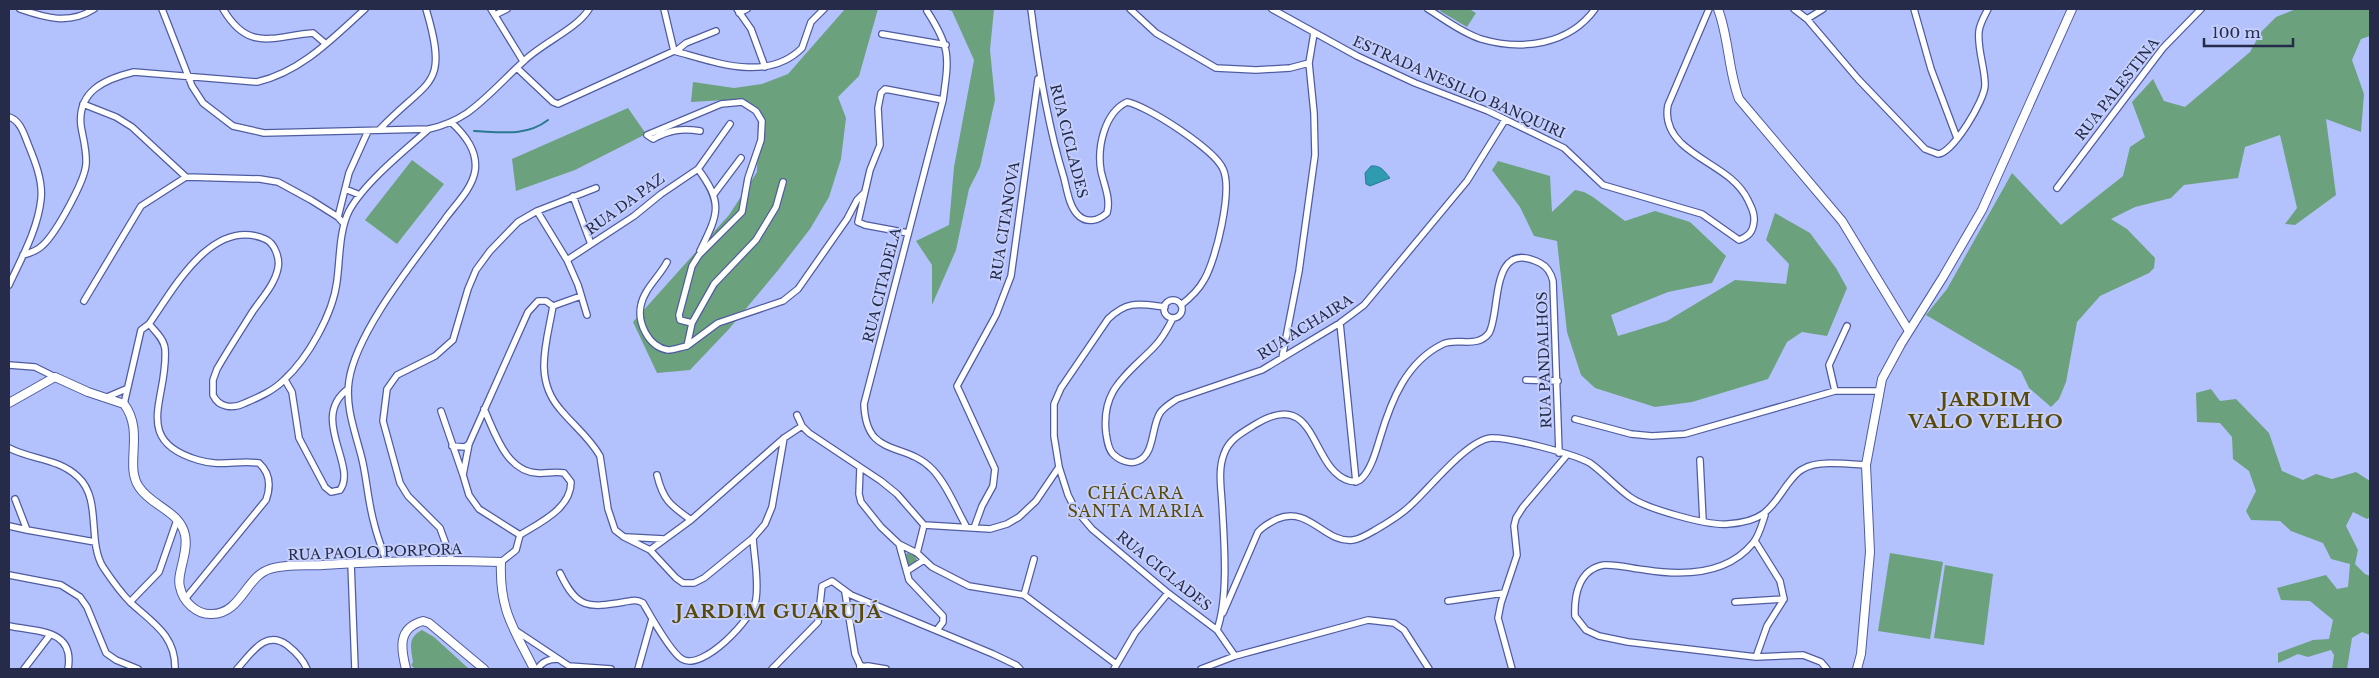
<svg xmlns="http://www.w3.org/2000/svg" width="2379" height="678" viewBox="0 0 2379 678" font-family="'Libre Baskerville',serif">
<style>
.green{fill:#6ba27d}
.water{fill:#2e9bb0;stroke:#2b7991}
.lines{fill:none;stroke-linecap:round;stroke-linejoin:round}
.stream{stroke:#2b7991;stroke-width:2}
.street-casing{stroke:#505ca0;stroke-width:8}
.secondary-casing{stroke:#505ca0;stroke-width:10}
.street{stroke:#fff;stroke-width:5.5}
.secondary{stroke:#fff;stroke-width:8}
.labels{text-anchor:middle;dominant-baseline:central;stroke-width:4;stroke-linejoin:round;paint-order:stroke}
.street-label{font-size:14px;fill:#252b48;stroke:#c4cffd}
.quarter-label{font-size:16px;letter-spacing:1px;fill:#5a4a0a;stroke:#c4cffd}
.district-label{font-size:19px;font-weight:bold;letter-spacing:1px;fill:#5a4a0a;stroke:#c4cffd}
</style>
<rect width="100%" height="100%" fill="#b3c1fd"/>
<path class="green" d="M845,9H878L859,76L838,97L846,118L841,159L829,197L810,229L779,269L729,329L690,370L657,373L633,322L729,215L757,172L758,110L725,100L691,102L693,82L734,88L762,84L788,74Z
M944,9H994L990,50L995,100L980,167L969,189L956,250L932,305V265L916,241L949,225L954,167L974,60L952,11Z
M1441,9H1469L1476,13L1467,27L1440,11Z
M2296,9H2370V36L2361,39L2352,60L2364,94L2361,132L2326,119L2336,195L2295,225L2285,224L2297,208L2280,135L2245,147L2238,178L2184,185L2171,198L2135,207L2111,219L2127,229L2155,258L2154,268L2149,273L2100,296L2077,322L2066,382L2059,399L2051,407L2029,388L2021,371L1926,315L1947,289L2012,173L2061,225L2123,176L2130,147L2145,137L2132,102L2153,79L2164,101L2185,107L2250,52L2261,32L2276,17Z
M628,108L646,134L575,170L516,191L512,159Z
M412,160L444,184L397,244L365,220Z
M1498,161L1550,176L1552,212L1575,190L1584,192L1593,197L1625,221L1655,211L1690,222L1726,256L1712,283L1668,292L1611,315L1618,336L1667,321L1735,280L1786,284L1789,264L1766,240L1775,213L1810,233L1836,268L1847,288L1827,336L1802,332L1787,342L1768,379L1692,402L1655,407L1595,388L1581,375L1567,332L1557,241L1534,236L1520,207L1492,170Z
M2211,389L2220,401L2236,399L2269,433L2282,471L2303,480L2316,474L2332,479L2356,472L2370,481V517L2367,519L2353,512L2346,526L2358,550L2355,564L2365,574L2370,576V635L2362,632L2352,638L2347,669H2332L2334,655L2331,650L2308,657L2298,654L2278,663V653L2313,640L2329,639L2333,620L2310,601L2281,600L2277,588L2326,575L2337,589L2348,587L2350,564L2331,559L2323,543L2291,531L2280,521L2251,520L2246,511L2256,491L2249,471L2233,459L2232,437L2220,423L2197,422L2196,393Z
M907,553L914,555L917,560L910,568L904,559Z
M1890,553L1943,562L1930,639L1878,631Z
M1945,565L1993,574L1984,645L1934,638Z
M422,630L434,637L469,669H415L411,665L413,662C411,648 407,638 422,630Z"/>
<path class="water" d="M1371,166C1381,165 1384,171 1390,178L1370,186L1366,184L1365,173Z"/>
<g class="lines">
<path class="stream" d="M684,56L710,64
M745,69L759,70
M474,131C500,132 526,137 548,120"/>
<g class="street-casing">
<path id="street" d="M20,9C46,18 69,25 94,9
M162,9L192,86L203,103L233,126L264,133L429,129C443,126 455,121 467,113C488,98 505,78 524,61C542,43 577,29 589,9
M223,9C249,53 273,36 313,33L326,44
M491,9L523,61
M664,9L674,51
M737,9L751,29L765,67
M1031,9C1038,66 1047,123 1064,178C1067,190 1069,205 1077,214C1086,224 1098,221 1107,213C1111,199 1104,185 1101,171C1097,148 1104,113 1127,102C1148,106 1215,150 1223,169C1233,190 1216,260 1204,280C1198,291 1190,298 1181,305
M1130,9L1156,33L1216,68L1256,70L1290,68L1309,63
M1272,9L1357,56L1415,83L1488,111L1564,148L1603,185L1702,214L1739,240C1749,236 1753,232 1754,221C1755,212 1751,207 1748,200C1734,172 1703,164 1681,143C1670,132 1665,120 1668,105L1709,9
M1428,9C1444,19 1462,33 1481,39C1522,51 1569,45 1595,9
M1794,9L1807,19L1858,79L1925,149L1938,154C1953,153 1985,100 1985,85C1985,67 1977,49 1979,31C1980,23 1985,15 1988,9
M1914,9L1931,69L1957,138
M927,11C951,48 949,57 943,100L864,404C866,460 905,440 933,470C947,485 956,508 966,526
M739,13L747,9
M495,15L507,9
M1807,19L1823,9
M882,34L946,45
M676,51L686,43L716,31
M517,68L553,102L558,104L674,51C715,62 767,83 802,48L811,22L824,9
M83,104L116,117L132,127L186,177
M9,117C20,120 24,134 28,144C35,161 43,181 41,199C38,229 21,259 9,285
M380,129C428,78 450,89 426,9
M698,169C724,204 718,214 700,251
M783,182L776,207L756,240L714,284L692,323L687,346L718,323L783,301L798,289L847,219L857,200L864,193
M2057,188L2163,48L2201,9
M345,189L360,195
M714,194L741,158
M573,196L591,244
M537,211L567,260L578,285L587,315
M338,217L349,173L368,131
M908,233L865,225L858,222L870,170L880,145L878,108L881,93L885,89L943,100
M23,255C31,253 37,251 43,245C56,233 85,181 86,164C87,151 83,138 81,126C77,91 105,79 134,72L257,82C301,72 333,38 365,9
M567,260L634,216L661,194L698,169L730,124
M667,262C660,276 644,289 641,305C637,322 648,347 668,350C673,350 681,347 687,346
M1164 309a9 9 0 1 1 18 0a9 9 0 1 1-18 0Z
M84,301L141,206L186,177L260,179L278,182L311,200L338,217L344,224
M553,306C547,342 533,378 560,409C573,425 590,438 600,456L608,509L615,530L624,537L650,550L676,578L683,583H694L704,578L753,538L765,524L772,507L784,438
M553,306L581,296
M1165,307C1139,304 1128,300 1108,319L1061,388L1054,404V436L1059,467L1068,495L1075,509L1092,529L1168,593L1217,630L1235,656
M1173,318C1168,328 1162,339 1154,347C1127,375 1101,389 1106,433C1107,440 1108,449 1113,454C1119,460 1130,465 1138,461C1155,454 1151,427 1160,413C1164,407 1171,403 1177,399L1262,370L1340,323L1364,305L1467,181L1505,120
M692,323L680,320L679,315L692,266L699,255L742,212L748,178L761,140L762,121L756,111L742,102L721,104L647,135L653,139C669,130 682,128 700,131
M1340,323L1356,482
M149,324C155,331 164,339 165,349C169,397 130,440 198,460C220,467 238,460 259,463C270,473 271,486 266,500L185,599
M1282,358L1299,271L1315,155L1314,113L1309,63L1314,33
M9,365L35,367L55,377
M285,380L292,392L299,438L325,487L331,492L340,490C358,466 309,418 348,389
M1526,380L1558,381
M1835,391L1829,365L1847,326
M105,398L126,389
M124,404L141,330L149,324C173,290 212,216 265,239C275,243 280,259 278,268C275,284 262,298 253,311C241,330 228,350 217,369L213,380V395C219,408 233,409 245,403C259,397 273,391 284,380C308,358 333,314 337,281C340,259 339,231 349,211C364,183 405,150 429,129
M484,409C495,433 506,471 537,473C546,474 555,471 564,473L571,482C571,509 539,523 520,535
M441,411L463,475
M797,415L802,426L809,433L881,481L897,494L924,525L990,529L1007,524L1019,517L1036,501L1059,467
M1575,419L1631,434L1652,436L1685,434L1835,391H1878
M452,446L465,447L469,444
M9,448C32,460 58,458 78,477C102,499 87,541 103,567C111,579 121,593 131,603C153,623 176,636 175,669
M1700,460L1703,521
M860,468L859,494L861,502L881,527L899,544L917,553L932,567L969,586L1024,595L1116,664
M657,475C663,500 670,505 691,520
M15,499L27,530L95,542
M1765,515C1762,524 1759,536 1753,543C1727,575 1684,576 1646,570C1633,569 1618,564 1604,565C1579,569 1574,595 1575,616L1586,630L1599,636L1628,642L1756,657L1803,655L1821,662L1827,669
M9,526L27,530
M974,528L982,506L993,486L995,469L957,386L996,315L1011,276L1038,79
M520,535L479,509L469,495L463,475L469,444L528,312L538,301H546L553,306
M626,537L664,539
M1755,541L1780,581L1784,599L1767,626L1756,657
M899,544L909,580L943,616V622L937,630
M650,550L691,520L784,438L802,426
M917,553L924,525
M452,561L440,528L408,496L400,483L383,421L387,389L397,375L435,356L453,340L468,289L476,270L490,251L518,222L537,211L596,188
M501,562L516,550L520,535
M351,563L355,669
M387,563C382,549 377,536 374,523C368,502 367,480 362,459C356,434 345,408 349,381C356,332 415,260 445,219C455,205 472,189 475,171C478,151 465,135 451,122
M907,571L924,560
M560,573C577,609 588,608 624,602C631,601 636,599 643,603C650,615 671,653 682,659C702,672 754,618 756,599C759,579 754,557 753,538
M9,575L61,585L80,597L87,607L106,653L116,660L138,669
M845,592L855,654L861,667L868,666L886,669
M1024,595L1034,559
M1448,601L1504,593
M130,602L159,572L177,520
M1735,602L1784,599
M1223,613L1258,532C1263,526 1269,523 1277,519C1309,505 1325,544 1353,540C1361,539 1370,533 1377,529C1389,522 1401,515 1411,505C1429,489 1467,440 1491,438C1509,437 1574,454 1590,463C1604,473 1616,487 1630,497C1647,509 1708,526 1728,524C1762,522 1769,511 1787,485C1792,479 1796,472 1803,469C1817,460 1849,464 1866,465
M9,626C38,632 75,629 68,669
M515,630L569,666L611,669
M1217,630C1229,596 1224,539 1222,503C1221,487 1218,469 1224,454C1229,439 1243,432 1256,424C1319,386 1309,470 1350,481C1354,482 1358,482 1361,479C1371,470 1376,451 1380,438C1391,401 1406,362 1443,344C1453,339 1466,344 1477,341C1481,340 1486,337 1489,333C1501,313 1489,237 1540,263C1548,267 1551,273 1553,281L1559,453
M24,669L50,635
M237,669C251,654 265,629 287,645C296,652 303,659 307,669
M538,669C542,661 549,659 558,659
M638,669L652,619
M772,669L818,622L822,586L832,581L851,595L993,654L1016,665L1020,669
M1114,669L1135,633L1168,593
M1201,669L1235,656L1368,620L1394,623L1404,630L1429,669
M1512,669L1498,618L1501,603L1517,555L1514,526L1516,518L1523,507L1567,455"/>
</g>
<g class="secondary-casing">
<path id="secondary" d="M1718,9C1729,38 1728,70 1739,99L1842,221L1909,331
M9,403L55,377L88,392L124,404C145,432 124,465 139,487C151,506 180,511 185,535C189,553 176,574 180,587C183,602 197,615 212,614C241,614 246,576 270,569C286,564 306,566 323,565C382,561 442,560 501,562C499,610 514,629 534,669
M861,667L868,669
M406,669C401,649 397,628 423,621L429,623L484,669
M1857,669L1861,654L1870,552L1866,465L1882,379L1901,344L1943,277L1982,210L2072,9"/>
</g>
<use href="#street" class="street"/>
<use href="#secondary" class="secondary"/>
</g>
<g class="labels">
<g class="street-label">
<text transform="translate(1459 87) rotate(24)">ESTRADA NESILIO BANQUIRI</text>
<text transform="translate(2117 89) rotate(-52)">RUA PALESTINA</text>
<text transform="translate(1069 141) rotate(76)">RUA CICLADES</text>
<text transform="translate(625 204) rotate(-36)">RUA DA PAZ</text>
<text transform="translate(1005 221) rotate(-81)">RUA CITANOVA</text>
<text transform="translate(882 285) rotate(-76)">RUA CITADELA</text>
<text transform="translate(1305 327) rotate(-32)">RUA ACHAIRA</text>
<text transform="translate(1544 360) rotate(-92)">RUA PANDALHOS</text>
<text transform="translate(375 552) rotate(-2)">RUA PAOLO PORPORA</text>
<text transform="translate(1164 571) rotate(39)">RUA CICLADES</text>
</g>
<g class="quarter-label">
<text x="1136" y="493">CHÁCARA<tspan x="1136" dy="18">SANTA MARIA</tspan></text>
</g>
<g class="district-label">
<text x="1986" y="399">JARDIM<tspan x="1986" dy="22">VALO VELHO</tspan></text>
<text x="779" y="611">JARDIM GUARUJÁ</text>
</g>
</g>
<rect width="2379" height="678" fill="none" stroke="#252b48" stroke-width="20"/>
<path d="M2204 38v8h89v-8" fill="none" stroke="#252b48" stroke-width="2.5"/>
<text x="2212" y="38" font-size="15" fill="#252b48" stroke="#c4cffd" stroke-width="4" paint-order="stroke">100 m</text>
</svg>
